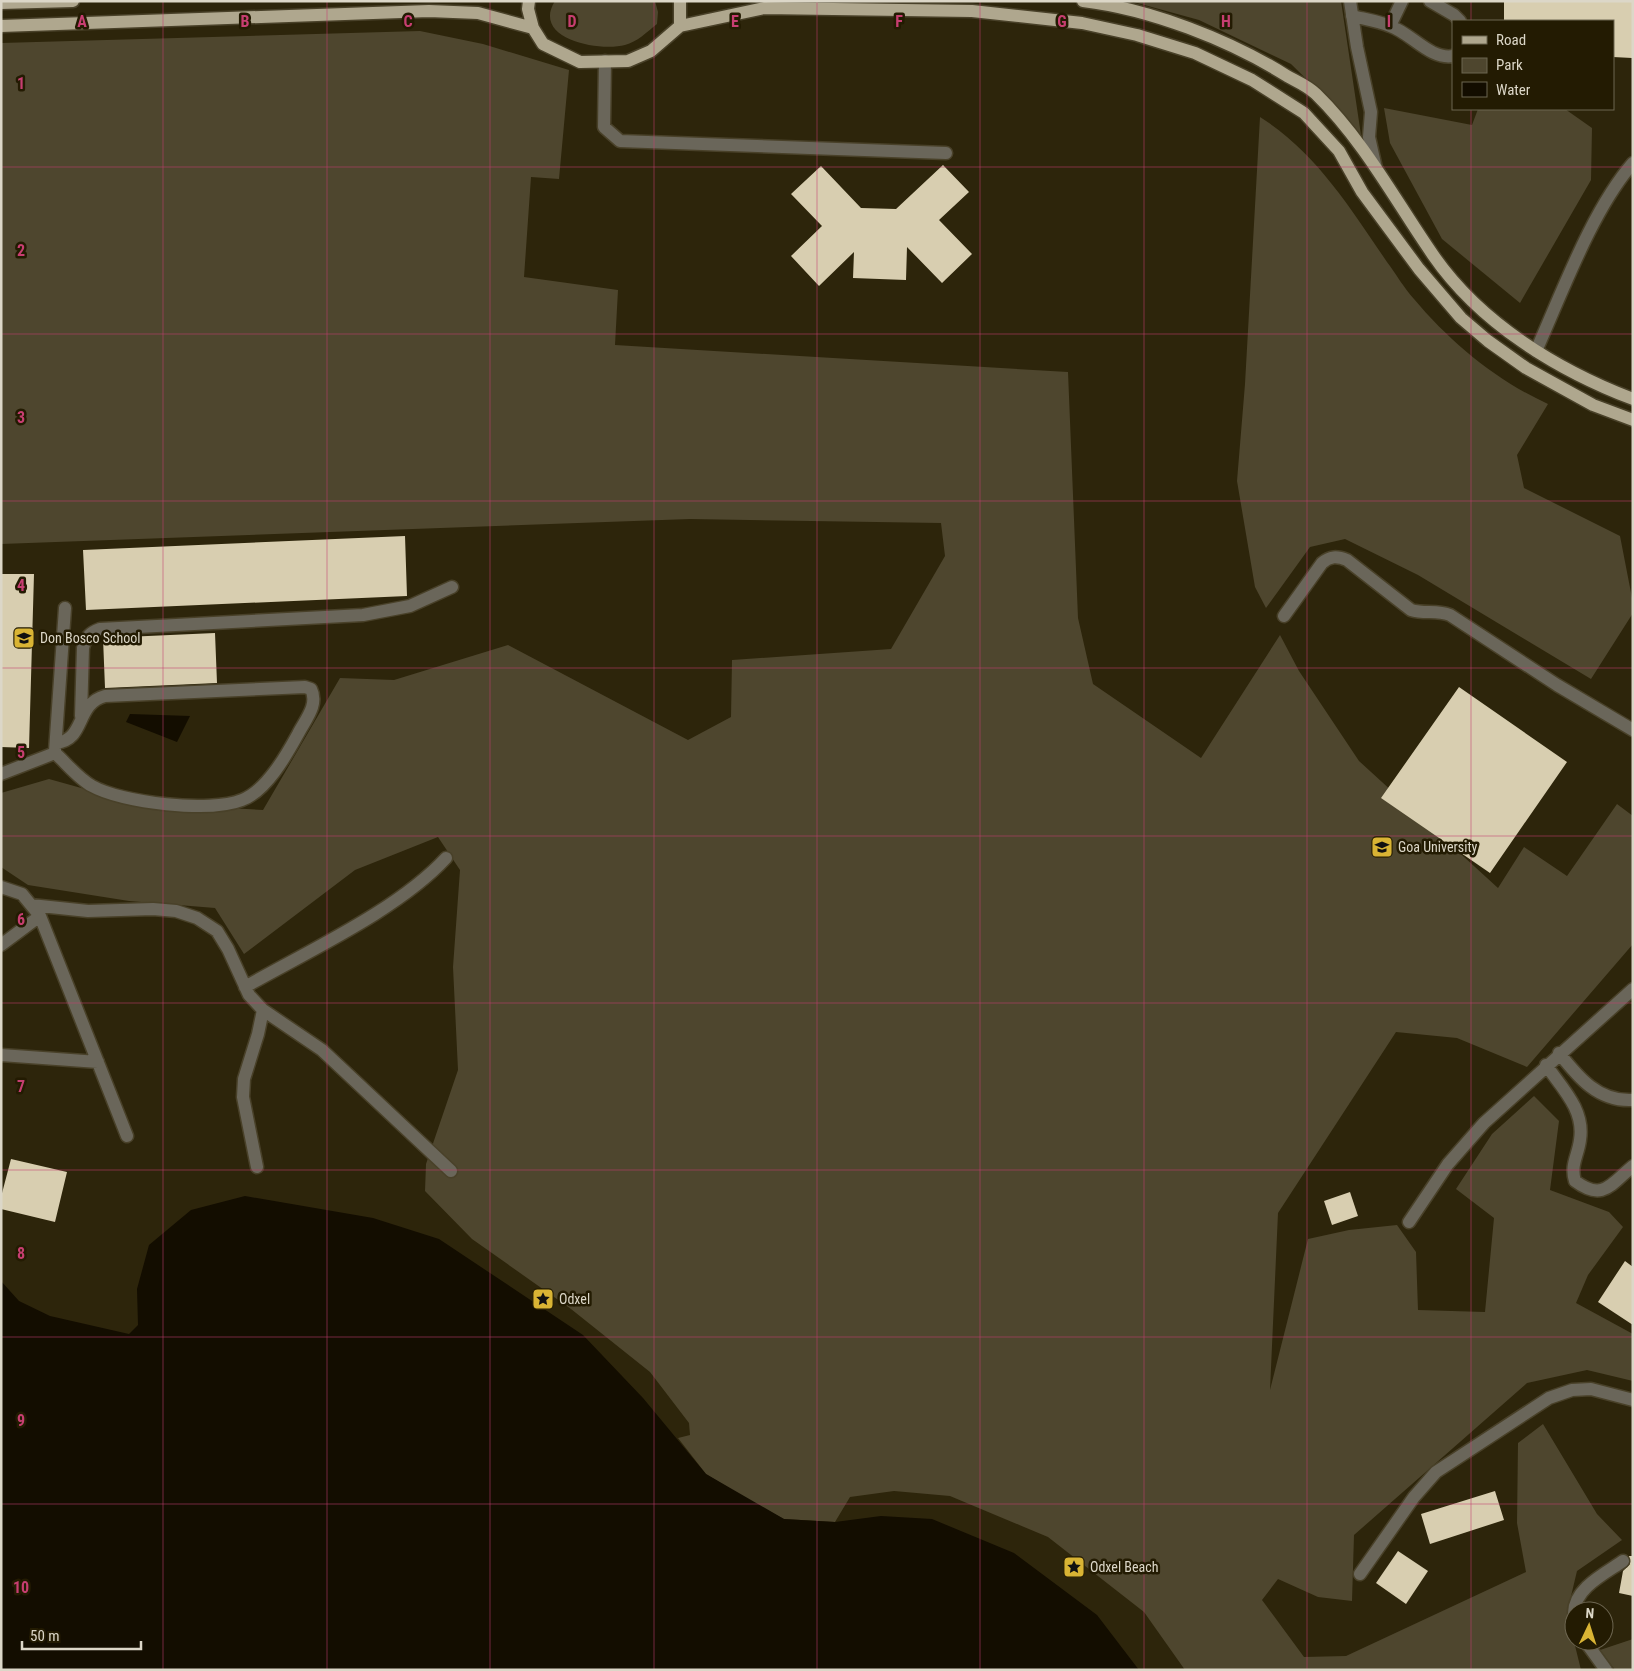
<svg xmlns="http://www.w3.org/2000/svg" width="1634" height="1671" viewBox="0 0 1634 1671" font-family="'Roboto Condensed',sans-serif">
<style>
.green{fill:#4e462e}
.water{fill:#130d00}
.building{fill:#d8ceb0}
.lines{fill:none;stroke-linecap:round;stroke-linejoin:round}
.minor-casing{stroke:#494129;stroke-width:15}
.major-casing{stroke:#494129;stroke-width:15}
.minor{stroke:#6a665a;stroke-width:12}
.major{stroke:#afa78e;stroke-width:12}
.grid{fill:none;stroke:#c73e71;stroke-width:1;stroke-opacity:0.55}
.labels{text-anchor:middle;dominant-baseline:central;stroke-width:5;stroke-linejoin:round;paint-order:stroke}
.poi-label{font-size:14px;fill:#dcd7c8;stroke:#231b02;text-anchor:start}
.grid-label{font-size:16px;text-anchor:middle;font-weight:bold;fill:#c73e71;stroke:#231b02;stroke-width:5;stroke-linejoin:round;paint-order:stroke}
</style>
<rect width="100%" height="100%" fill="#2d250b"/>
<path class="green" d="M555,1H655L658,12L657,24C647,32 637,42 625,45C599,52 531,39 555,1Z
M1130,1H1341L1361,135L1353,125L1291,64L1199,20Z
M420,31L483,44L569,70L559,179L531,177L524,277L618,290L615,345L1068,372L1078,618L1093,684L1201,758L1280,635L1299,671L1359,761L1498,888L1524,847L1567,876L1617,804L1633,816V944L1527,1067L1457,1038L1396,1032L1278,1213L1270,1390L1308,1239L1349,1230L1397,1225L1416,1252L1418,1310L1485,1312L1494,1218L1456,1189L1492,1134L1534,1096L1559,1121L1550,1190L1609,1212L1623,1227L1588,1275L1576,1303L1633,1334V1381L1587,1370L1527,1383L1354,1535L1352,1601L1318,1597L1278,1579L1262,1600L1304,1657L1346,1656L1526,1572L1517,1523L1518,1443L1543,1424L1597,1514L1622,1540L1577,1571L1567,1613L1581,1670H1185L1144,1612L1048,1537L950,1496L894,1491L850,1497L835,1522L784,1519L753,1503L706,1474L678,1438L690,1435L689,1423L650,1372L571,1309L472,1239L425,1191L426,1164L458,1070L453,967L460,870L438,837L355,870L244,954L215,908L129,901L28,885L1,867V793L49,779L135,803L263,810L340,678L394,680L508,645L688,740L731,717L732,660L891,649L945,556L941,523L690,519L1,544V43Z
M1384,108L1472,125L1478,109H1565L1592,128L1591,180L1520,303L1442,239L1390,143Z
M1260,117C1316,152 1351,209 1387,262C1396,274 1404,288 1414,299C1450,342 1497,381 1548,404L1517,455L1524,488L1620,536L1633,603V613L1591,679L1418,575L1345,539L1310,547L1266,608L1255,587L1237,481L1245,384Z
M1633,1639V1670H1615L1600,1650Z"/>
<path class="water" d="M130,714L190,716L177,742L126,722Z
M245,1196L373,1218L439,1239L583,1335L643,1398L706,1474L784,1519L835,1522L881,1516L932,1519L1014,1553L1097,1615L1139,1670H1V1281L19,1301L50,1316L129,1334L138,1325L137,1289L149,1245L191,1210Z"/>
<path class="building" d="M1504,1H1633L1632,58L1613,57V21H1504Z
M943,165L969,192L939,220L972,254L942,283L907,247L906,280L853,278L854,252L819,286L791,256L822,226L791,194L821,166L861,208L896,209Z
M405,536L407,596L86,610L83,550Z
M1,574H34L29,748L1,747Z
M215,633L217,683L105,688L103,638Z
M1459,687L1567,762L1490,873L1381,798Z
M11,1159L67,1172L55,1222L1,1209V1197Z
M1350,1192L1358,1216L1332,1225L1324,1201Z
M1625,1261L1633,1267V1325L1598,1302Z
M1495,1491L1504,1520L1430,1544L1421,1514Z
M1398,1551L1428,1571L1406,1604L1376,1583Z
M1629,1556H1633V1596L1619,1593L1623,1571L1630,1564Z"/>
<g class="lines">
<g class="minor-casing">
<path id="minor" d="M1350,1L1357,47L1371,112L1369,137L1376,168
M1430,1L1454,15L1460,21
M1352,16C1364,19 1378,21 1390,26C1411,33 1430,60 1453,56
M1390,26L1402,1
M605,61L604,127L620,141L946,153
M1536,351C1562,293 1592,210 1633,163
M1284,616L1322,563C1330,556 1337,556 1347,560L1411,610C1424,614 1437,610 1450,615L1557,685L1633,730
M81,716L83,648C86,637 89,633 100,629L363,615L410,606L452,587
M55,751L65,608
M55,753C67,764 79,779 92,786C122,803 210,813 242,800C266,791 286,756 298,734C305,720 319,705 311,689L305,687L105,696C75,704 86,740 56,743
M1,774L55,753
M1,887L22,894L40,916L1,945
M31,905L88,911L153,909L176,911L197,918L217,931L228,949L249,995L263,1010L322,1050L451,1171
M40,916L127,1136
M245,987C308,951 398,910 446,858
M1559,1053C1578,1077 1598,1102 1633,1100
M1,1055L98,1062
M1546,1065C1562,1088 1585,1110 1580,1140C1578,1156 1570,1165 1575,1181C1603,1202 1611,1184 1633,1166
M257,1167L243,1097L244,1079L258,1034L263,1010
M1409,1222L1448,1164L1484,1123L1633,989
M1360,1574L1414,1497L1436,1472L1549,1398L1572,1390L1591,1389L1633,1400
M1574,1613C1574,1588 1606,1573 1623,1561
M1585,1641L1606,1670"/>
</g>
<g class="major-casing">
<path id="major" d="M529,1L528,9L533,28L543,44L580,62L628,61L651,51L680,26V1
M1083,1C1150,9 1230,40 1287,76C1296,81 1308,86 1316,94C1364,141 1395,200 1433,255C1480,323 1557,370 1633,399
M1,3L73,1
M1,26L429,11L478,13L533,28
M680,26L764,8L972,11L1082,23L1137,35L1195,53L1252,80L1304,113L1339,151L1362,192L1419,269L1461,318L1488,341L1526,368L1593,405L1633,420"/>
</g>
<use href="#minor" class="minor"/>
<use href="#major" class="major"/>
</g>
<path class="grid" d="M163,1V1670M327,1V1670M490,1V1670M654,1V1670M817,1V1670M980,1V1670M1144,1V1670M1307,1V1670M1471,1V21M1471,109V1670M1,167H1633M1,334H1633M1,501H1633M1,668H1633M1,836H1633M1,1003H1633M1,1170H1633M1,1337H1633M1,1504H1633"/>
<defs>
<g id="school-square" transform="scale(1.125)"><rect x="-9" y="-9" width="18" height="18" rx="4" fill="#d9b434" stroke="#231b02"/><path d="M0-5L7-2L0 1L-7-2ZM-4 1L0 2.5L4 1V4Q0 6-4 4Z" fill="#111"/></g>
<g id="university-square" transform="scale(1.125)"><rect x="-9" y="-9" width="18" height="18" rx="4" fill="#d9b434" stroke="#231b02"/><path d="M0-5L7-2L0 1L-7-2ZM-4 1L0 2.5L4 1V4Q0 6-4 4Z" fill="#111"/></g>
<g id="sight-square" transform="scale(1.125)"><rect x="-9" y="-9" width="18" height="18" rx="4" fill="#d9b434" stroke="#231b02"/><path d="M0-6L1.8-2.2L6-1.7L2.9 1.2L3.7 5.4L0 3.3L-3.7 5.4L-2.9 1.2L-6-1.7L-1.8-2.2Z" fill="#111"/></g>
</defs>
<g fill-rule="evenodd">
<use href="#school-square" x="24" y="638"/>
<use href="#university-square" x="1382" y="847"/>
<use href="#sight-square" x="543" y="1299"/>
<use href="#sight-square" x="1074" y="1567"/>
</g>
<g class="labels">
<g class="poi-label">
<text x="40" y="638">Don Bosco School</text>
<text x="1398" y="847">Goa University</text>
<text x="559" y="1299">Odxel</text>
<text x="1090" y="1567">Odxel Beach</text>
</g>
</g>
<g class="grid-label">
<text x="82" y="27">A</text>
<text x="245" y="27">B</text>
<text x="408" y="27">C</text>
<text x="572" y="27">D</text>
<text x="735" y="27">E</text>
<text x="899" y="27">F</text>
<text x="1062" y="27">G</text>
<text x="1226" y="27">H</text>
<text x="1389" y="27">I</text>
<text x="21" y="89">1</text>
<text x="21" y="256">2</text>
<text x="21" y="423">3</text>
<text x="21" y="591">4</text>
<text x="21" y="758">5</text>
<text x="21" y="925">6</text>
<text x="21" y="1092">7</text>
<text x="21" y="1259">8</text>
<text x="21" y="1426">9</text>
<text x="21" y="1593">10</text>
</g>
<rect width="1634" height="1671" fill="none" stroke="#dcd7c8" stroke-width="5"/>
<rect x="1452" y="20" width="162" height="90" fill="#231b02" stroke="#6d6651"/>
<rect x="1462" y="36" width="25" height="8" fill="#afa78e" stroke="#6d6651"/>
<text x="1496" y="45" font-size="15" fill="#dcd7c8">Road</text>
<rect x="1462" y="58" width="25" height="15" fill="#4e462e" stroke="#6d6651"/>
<text x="1496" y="70" font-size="15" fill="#dcd7c8">Park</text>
<rect x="1462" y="82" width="25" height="15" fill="#130d00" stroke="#6d6651"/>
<text x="1496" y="95" font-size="15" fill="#dcd7c8">Water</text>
<g transform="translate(1589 1626) rotate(4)"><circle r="24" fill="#231b02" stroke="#6d6651"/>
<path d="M0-4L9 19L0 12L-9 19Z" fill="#d9b434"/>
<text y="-8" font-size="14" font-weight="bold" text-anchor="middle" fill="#dcd7c8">N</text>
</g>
<path d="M22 1641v8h119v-8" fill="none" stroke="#dcd7c8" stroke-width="2.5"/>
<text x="30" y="1641" font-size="15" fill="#dcd7c8" stroke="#231b02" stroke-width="4" paint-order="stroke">50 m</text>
</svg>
